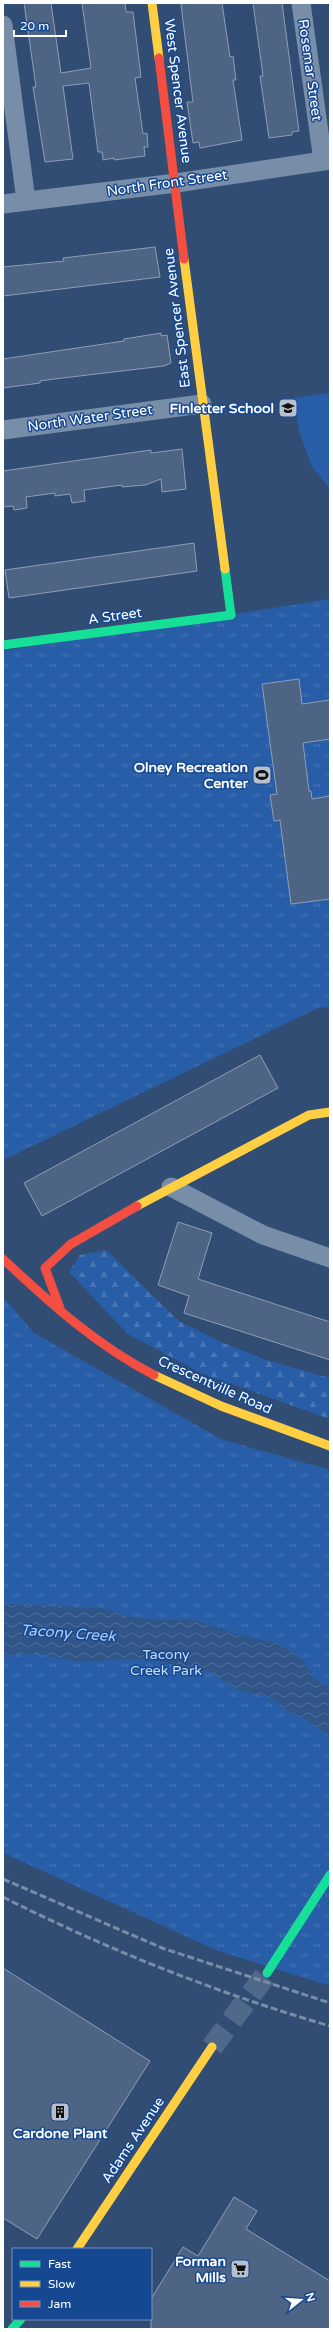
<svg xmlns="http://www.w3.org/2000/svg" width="333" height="2332" viewBox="0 0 333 2332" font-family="'Varela Round',sans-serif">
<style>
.grass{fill:#285ea7}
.forest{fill:url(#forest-firs)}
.park{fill:url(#park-tufts)}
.water{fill:url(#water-waves)}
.building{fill:#4e6484;stroke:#8e9eb5}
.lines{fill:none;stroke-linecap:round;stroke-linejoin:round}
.highway-tunnel{stroke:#506889;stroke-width:22;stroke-dasharray:22 11;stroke-linecap:butt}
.street{stroke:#788da7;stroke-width:19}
.fast{stroke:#16e098;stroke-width:9}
.slow{stroke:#ffcf43;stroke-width:9}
.jam{stroke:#f24e42;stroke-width:9}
.rail{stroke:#7a8da7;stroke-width:3;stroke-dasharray:7 3;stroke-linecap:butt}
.labels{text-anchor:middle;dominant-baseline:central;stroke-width:3;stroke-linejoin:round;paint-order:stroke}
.street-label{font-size:14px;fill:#fff;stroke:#154890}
.poi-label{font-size:14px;font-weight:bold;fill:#fff;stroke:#154890;text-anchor:end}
.park-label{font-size:14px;fill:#c9defc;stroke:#154890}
.water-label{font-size:15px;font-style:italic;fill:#aecef7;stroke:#154890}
</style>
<defs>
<pattern id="forest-firs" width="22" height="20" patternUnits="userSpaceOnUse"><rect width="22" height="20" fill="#285ea7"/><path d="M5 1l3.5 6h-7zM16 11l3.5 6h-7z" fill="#4876b4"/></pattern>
<pattern id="park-tufts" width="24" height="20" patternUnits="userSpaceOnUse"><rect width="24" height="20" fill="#285ea7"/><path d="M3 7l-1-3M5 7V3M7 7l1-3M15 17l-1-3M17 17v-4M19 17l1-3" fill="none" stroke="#4876b4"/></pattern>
<pattern id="water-waves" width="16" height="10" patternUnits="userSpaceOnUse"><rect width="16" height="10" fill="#305589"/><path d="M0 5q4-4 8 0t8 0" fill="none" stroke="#4f6e9b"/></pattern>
</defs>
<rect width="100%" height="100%" fill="#314d74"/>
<path class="grass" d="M330,393V489L312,467L299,431L293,398Z"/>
<path class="forest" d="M106,1250L179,1321L221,1342L266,1360L330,1378V1419L201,1373L128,1334L69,1272L80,1255Z"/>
<path class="park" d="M330,599V1007L318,1008L3,1160V651Z
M3,1297L34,1333L221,1439L330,1470V1986L216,1950L3,1853Z"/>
<path class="water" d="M3,1604L102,1608L124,1616L159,1620H196L239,1635L280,1644L303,1660L316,1680L330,1688V1737L307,1720L287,1711L270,1697L238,1690L210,1672L157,1661L124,1659L81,1662L38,1654L3,1655Z"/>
<path class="building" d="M24,3H51L61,73L91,68L82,3H125L126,12H133L141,77L135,78L143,134L147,133L148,147H144L145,156L114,160V158L103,160L102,152H98L89,83L63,86L73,159L45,162L33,87H36Z
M184,3H222L230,57L233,56L236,80H233L242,140L200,148L199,142L193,143L187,102H193L181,5Z
M253,3H282L299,131L292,132V135L269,138L260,76H263Z
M155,247L160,277L3,296V267L64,261L63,258Z
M161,333V336L167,335L171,363L164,366L54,379L40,381V383L3,388V359L124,341V339Z
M182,449L186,489L162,492L161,479L145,485L122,487V485L84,490L85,501L72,503L70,494L55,496V493L26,497L27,508L14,510L13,506L3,507V471L151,450V453Z
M194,543L197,571L9,598L5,570Z
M299,679L302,704L330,700V739L303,743L309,791H311L312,799L330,796V899L291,904L280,820L274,821L270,795L277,794L262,684Z
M260,1055L278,1088L42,1216L24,1183Z
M178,1222L212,1233L198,1279L330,1322V1360L184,1313L189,1296L158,1285Z
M3,1968L150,2061L37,2239L3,2218Z
M234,2197L257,2211L246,2229L330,2281V2329H151V2299L183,2247L198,2256Z"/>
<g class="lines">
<path class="highway-tunnel" d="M212,2047L267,1973"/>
<path class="street" d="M301,3L323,161
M3,25L26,201
M3,204L176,183L330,160
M3,430L202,404
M171,1187L263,1235L330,1258"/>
<path class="fast" d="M3,645L231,615L225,569
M267,1973L330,1875
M12,2329L21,2319"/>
<path class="slow" d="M152,3L159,58
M184,259L225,569
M137,1206L309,1115L330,1112
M154,1375L221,1406L330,1446
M77,2249L212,2047"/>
<path class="jam" d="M159,58L184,259
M3,1259C50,1303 96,1345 154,1375
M60,1308L45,1268L71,1244L137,1206"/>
<path class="rail" d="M3,1879L162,1948L330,2003
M3,1897C108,1950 217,1993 330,2026"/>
</g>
<defs>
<g id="school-square" transform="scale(1)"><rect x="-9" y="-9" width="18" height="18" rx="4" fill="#b7c1ce" stroke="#154890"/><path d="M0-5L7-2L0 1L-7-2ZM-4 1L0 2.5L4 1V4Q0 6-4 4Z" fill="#111"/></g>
<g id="stadium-square" transform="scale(1)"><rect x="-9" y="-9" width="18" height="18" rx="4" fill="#b7c1ce" stroke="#154890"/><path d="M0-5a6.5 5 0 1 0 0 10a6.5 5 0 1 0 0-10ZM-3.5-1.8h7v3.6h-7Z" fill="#111"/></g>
<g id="building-square" transform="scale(1)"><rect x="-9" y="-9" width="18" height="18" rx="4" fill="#b7c1ce" stroke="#154890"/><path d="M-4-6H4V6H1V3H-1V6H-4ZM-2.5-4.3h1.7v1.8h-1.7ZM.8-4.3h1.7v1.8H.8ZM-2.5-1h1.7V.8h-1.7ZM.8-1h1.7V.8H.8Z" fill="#111"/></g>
<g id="supermarket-square" transform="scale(1)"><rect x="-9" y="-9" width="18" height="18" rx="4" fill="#b7c1ce" stroke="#154890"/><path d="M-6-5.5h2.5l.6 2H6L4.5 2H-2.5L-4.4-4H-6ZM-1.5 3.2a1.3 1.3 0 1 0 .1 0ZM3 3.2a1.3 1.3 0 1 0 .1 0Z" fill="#111"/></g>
</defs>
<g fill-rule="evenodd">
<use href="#school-square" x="288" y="408"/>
<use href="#stadium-square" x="262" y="775"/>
<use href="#building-square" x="60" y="2112"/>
<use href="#supermarket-square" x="240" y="2269"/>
</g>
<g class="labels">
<g class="street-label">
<text transform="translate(310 70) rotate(82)">Rosemar Street</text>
<text transform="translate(178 91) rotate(83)">West Spencer Avenue</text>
<text transform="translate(167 183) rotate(-8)">North Front Street</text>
<text transform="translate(177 318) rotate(-97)">East Spencer Avenue</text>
<text transform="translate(90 418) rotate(-8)">North Water Street</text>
<text transform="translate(115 616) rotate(-8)">A Street</text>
<text transform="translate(215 1385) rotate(24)">Crescentville Road</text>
<text transform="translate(133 2140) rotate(-56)">Adams Avenue</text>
</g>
<g class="poi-label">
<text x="274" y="408">Finletter School</text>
<text x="248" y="767">Olney Recreation<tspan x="248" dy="16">Center</tspan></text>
<text x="60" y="2133" text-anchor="middle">Cardone Plant</text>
<text x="226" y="2261">Forman<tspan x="226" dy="16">Mills</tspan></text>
</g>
<g class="park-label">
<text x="166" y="1654">Tacony<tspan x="166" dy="16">Creek Park</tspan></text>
</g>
<g class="water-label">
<text transform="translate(68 1633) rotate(4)">Tacony Creek</text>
</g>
</g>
<rect width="333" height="2332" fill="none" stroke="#ffffff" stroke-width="8"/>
<rect x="12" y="2248" width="140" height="72" fill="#154890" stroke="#7391bc"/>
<rect x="20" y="2261" width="20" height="6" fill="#16e098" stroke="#7391bc"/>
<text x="48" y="2268" font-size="12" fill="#ffffff">Fast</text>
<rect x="20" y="2281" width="20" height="6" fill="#ffcf43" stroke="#7391bc"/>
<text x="48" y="2288" font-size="12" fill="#ffffff">Slow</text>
<rect x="20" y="2301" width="20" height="6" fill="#f24e42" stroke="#7391bc"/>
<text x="48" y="2308" font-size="12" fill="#ffffff">Jam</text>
<g transform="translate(301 2300) rotate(73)" stroke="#154890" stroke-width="3" paint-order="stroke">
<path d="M0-3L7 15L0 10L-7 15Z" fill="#ffffff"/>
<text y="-6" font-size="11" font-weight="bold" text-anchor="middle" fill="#ffffff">N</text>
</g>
<path d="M14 30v6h52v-6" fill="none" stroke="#ffffff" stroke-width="2"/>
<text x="20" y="30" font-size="12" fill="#ffffff" stroke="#154890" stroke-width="3" paint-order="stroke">20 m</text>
</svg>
